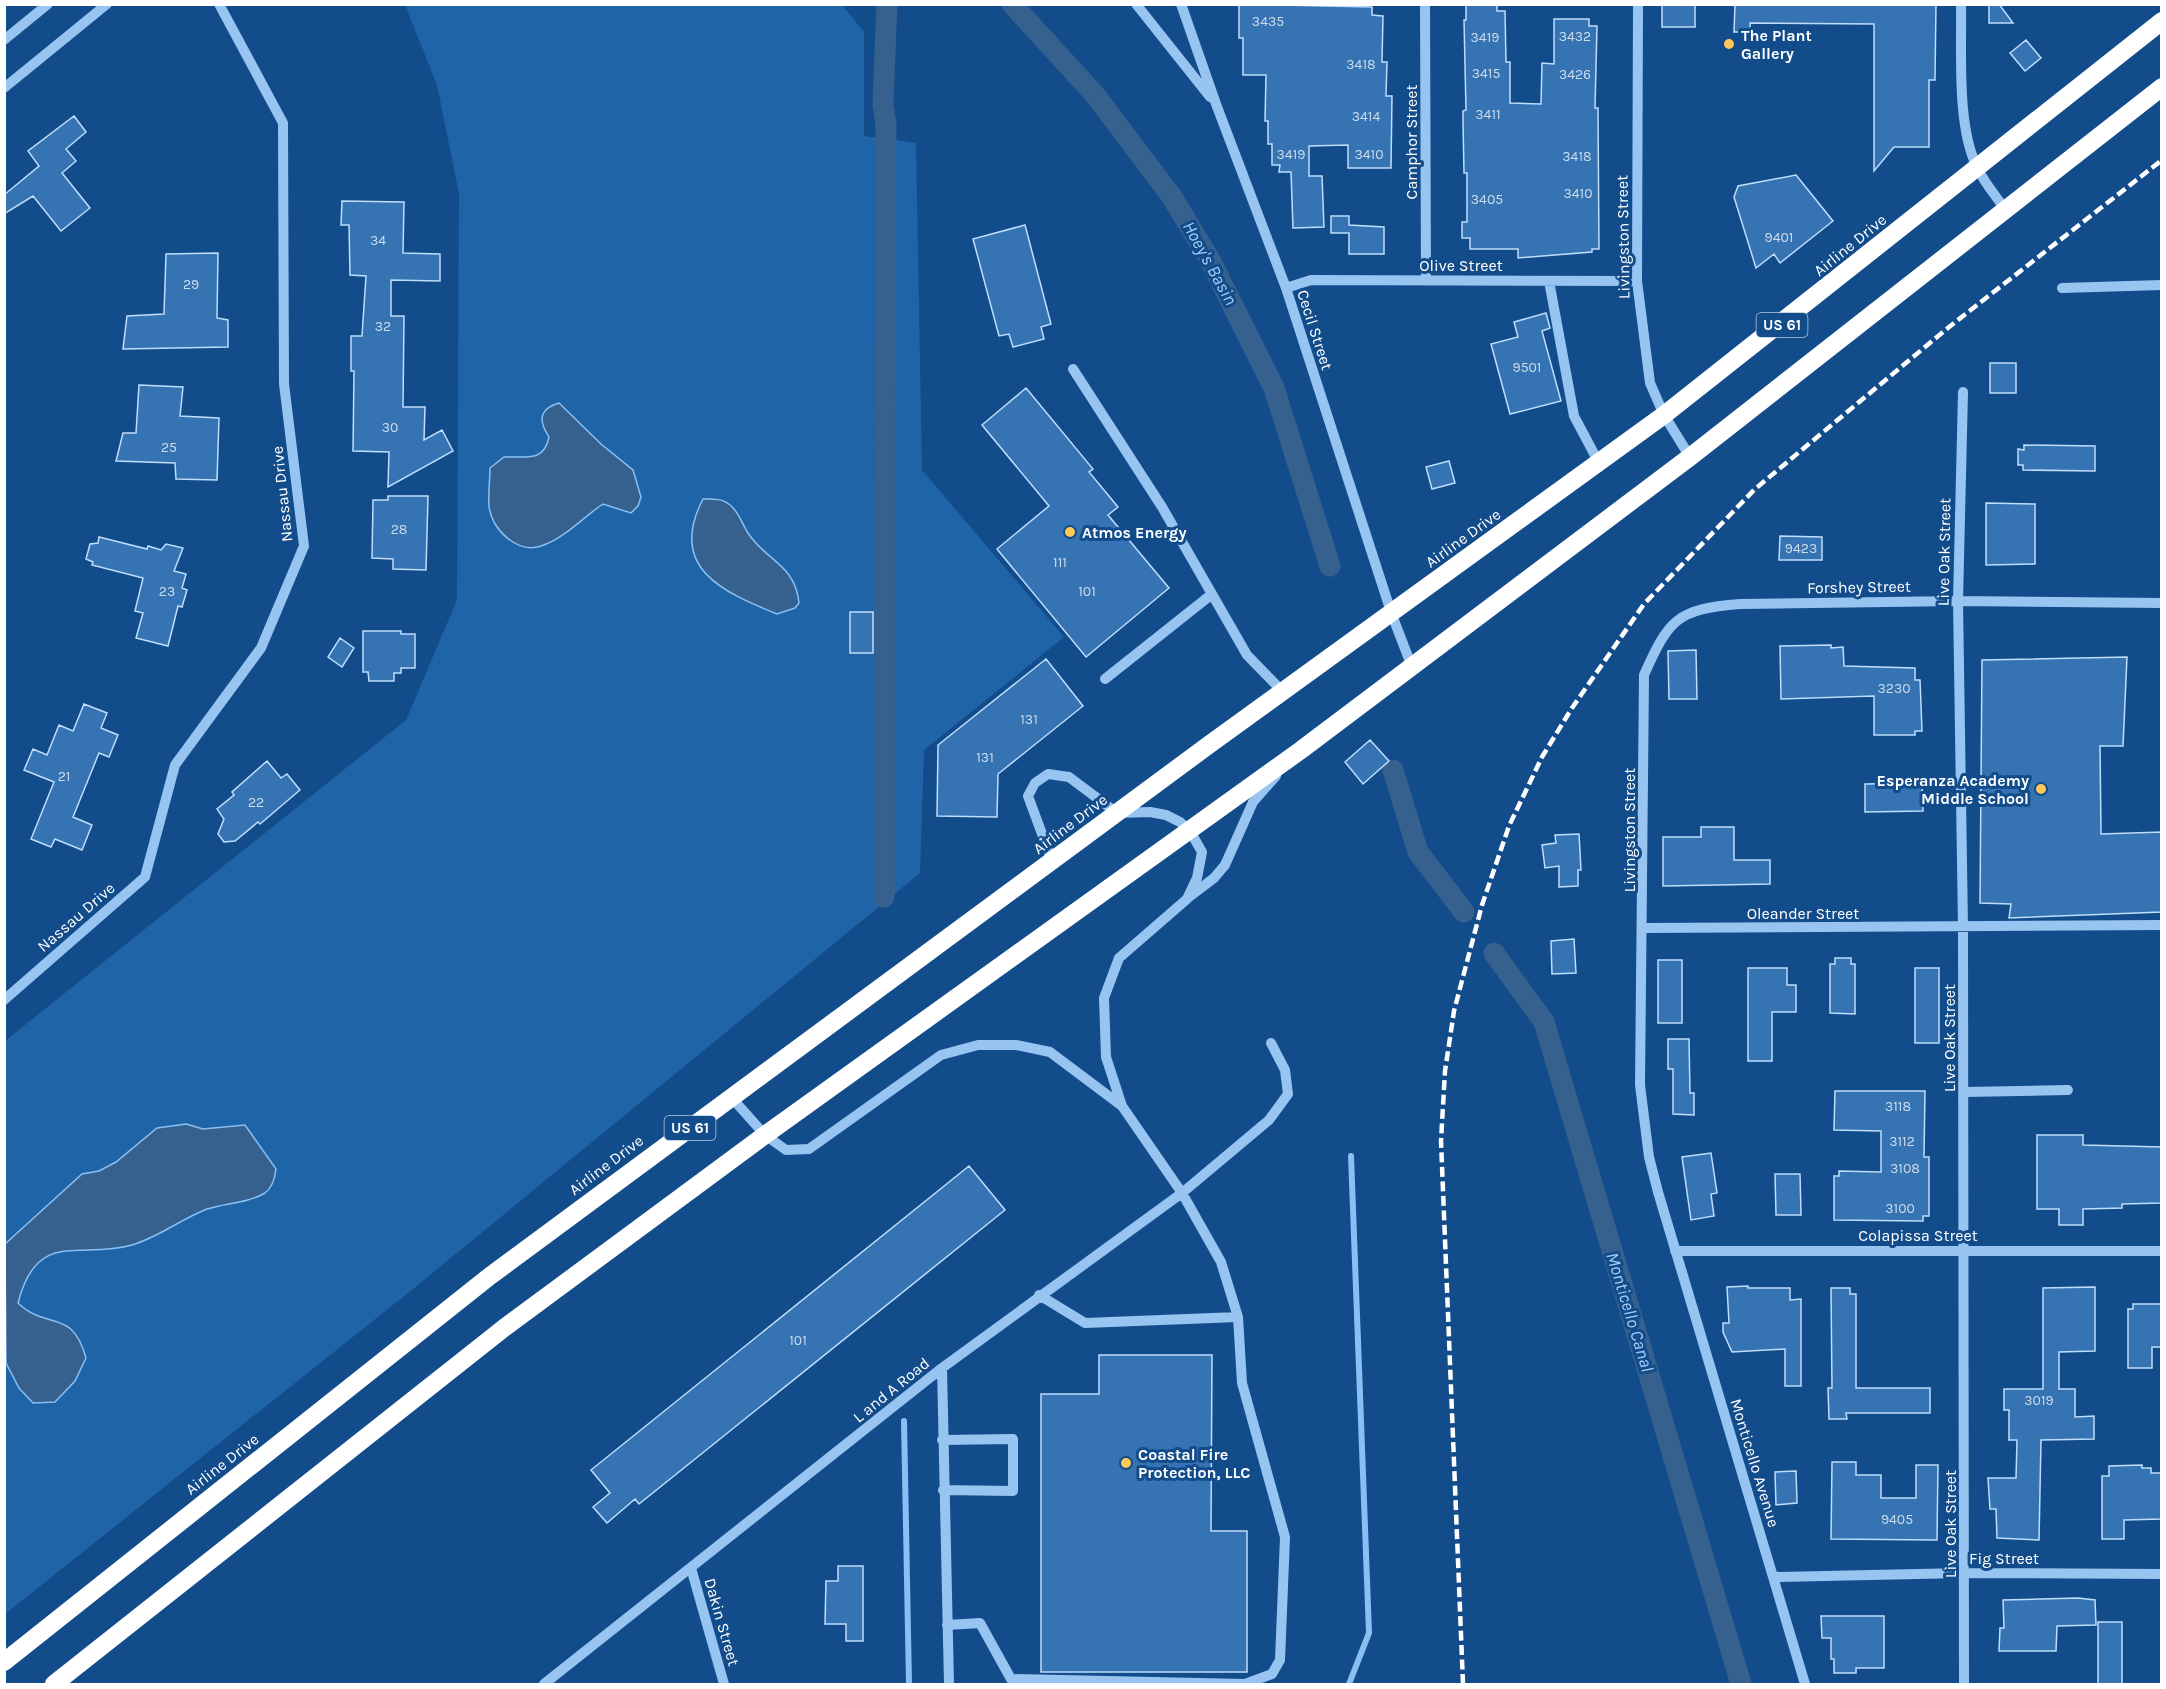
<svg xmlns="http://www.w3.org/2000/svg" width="2166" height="1689" viewBox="0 0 2166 1689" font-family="Karla,sans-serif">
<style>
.green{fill:#2064a8}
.water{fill:#36618f;stroke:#89c0f4;stroke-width:1.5}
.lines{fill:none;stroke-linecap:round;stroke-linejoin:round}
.stream{stroke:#89c0f4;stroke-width:6}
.canal{stroke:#36618f;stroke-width:21}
.building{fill:#3573b2;stroke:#bfddfc;stroke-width:1.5}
.minor{stroke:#98c4f1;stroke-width:10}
.highway{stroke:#fff;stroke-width:18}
.rail{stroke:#fff;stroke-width:4.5;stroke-dasharray:10 4.5;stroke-linecap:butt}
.poi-dot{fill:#ffc758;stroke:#124c8a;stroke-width:2}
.labels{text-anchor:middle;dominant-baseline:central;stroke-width:6;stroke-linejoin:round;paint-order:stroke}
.number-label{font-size:14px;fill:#ccdcec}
.shield{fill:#124c8a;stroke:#b8c9dc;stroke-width:1.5}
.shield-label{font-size:15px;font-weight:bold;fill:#fff}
.poi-label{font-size:16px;font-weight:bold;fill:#fff;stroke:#124c8a;text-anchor:start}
.street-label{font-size:16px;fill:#fff;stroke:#124c8a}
.water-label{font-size:18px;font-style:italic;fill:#a4cef8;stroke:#124c8a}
</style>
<rect width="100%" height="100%" fill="#124c8a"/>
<path class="green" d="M405,5H842L864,32V136L916,143L922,470L1064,637L924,750L920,873L413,1289L5,1614V1041L406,720L457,600L459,194L437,85Z"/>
<path class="water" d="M559,403L601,444L633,470L641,497L638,506L631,513L603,504C582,518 565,538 541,546C517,554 491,529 489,506C488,494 490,480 490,468L504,457C525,456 544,463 549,437C538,420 539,409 559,403Z
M703,499C712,499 722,498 730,505C739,512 742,524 748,533C766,561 795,564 799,603L795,608L777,614C723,592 667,568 703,499Z
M186,1124L203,1129L245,1125L276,1169C275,1178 273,1187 265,1193C248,1203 226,1203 207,1209C181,1219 159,1237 132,1245C80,1260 37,1228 18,1303C47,1331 72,1307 86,1358L75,1381L55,1402L33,1403L19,1388L6,1363L5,1244L82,1174L99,1171L116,1162L157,1128Z"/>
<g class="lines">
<path class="stream" d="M904,1421L909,1684
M1349,1684L1369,1633L1351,1156"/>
<path class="canal" d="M1012,4L1096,96L1172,197L1210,260L1274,388L1330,566
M1393,770L1418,852L1464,912
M884,897L886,124L883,104L887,4
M1494,953L1544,1022L1741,1684"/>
</g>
<path class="building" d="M1239,4L1372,7V15L1383,16L1382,62H1387L1386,96H1392L1391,168H1348V145L1309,146V176H1322L1324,227L1293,228L1291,172H1279L1280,165H1272V144H1268V121H1265L1266,75H1243V38H1239Z
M1466,4H1497V11H1505L1506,62H1510V103L1541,104L1542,63L1554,64V19H1589V26H1597L1595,108H1598L1599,249H1592V252L1518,258V249H1470V238H1462V222H1467V173H1464L1463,122V111L1466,110L1464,20H1466Z
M1662,4H1695V27H1662Z
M1735,4H1936L1935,80H1929V147H1894L1874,171V24L1750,23V32H1734Z
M1989,4H1999L2013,23H1989Z
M2026,40L2041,58L2025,71L2010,53Z
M74,116L86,132L66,149L76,161L62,173L90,208L61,231L33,196L4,214V195L39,166L28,151Z
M1796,175L1833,221L1780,263L1774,254L1756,268L1734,197L1738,186Z
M342,201L404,202L403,253L440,254V281L391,280V316H404L403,407H425L424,440L442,430L453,451L388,487L389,452L353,451L354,371H351V336H362L366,276L350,275L349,225H341Z
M1331,216H1349V225L1384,227V254H1349V233H1331Z
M1025,225L1051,324L1041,327L1044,339L1013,347L1009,334L999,336L973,239Z
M218,253L217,318L228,320V347L123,349L127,316L164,314L166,254Z
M1546,313L1550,328L1542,331L1561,401L1510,414L1491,344L1518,337L1514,322Z
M1990,363H2016V393H1990Z
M139,385L183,387L180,416L219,418L217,480L176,479L175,463L116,461L123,433H136Z
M1026,388L1093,469L1089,472L1118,507L1108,515L1169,588L1086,657L997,549L1049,506L982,425Z
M2024,445L2095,446V471L2023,470V465H2018V449L2024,450Z
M1449,461L1455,483L1432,489L1426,467Z
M388,496H428L426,570L393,569V559L372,558L373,500H388Z
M1986,503L2035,504V564L1986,565Z
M1780,536L1822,537V560H1779Z
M99,537L147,549L148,546L161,550L166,544L183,548L174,571L186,574L182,588L187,590L182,607L178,606L168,646L136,638L143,613L135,611L143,578L92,565L93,562L86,559L90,544L98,543Z
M850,612H873V653H850Z
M363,631H401V634H415V668H401V673H394V681H369L368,672H363Z
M340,638L354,648L342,667L328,657Z
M1831,645V648L1843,647L1844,666L1915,668V680H1920L1922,731H1915V735H1874V696L1781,699L1780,646Z
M1696,650L1697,699H1669L1668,651Z
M2127,657L2123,746H2100L2101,834L2162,832V912L2009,918L2011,904L1980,903L1982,660Z
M1046,659L1083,706L998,774L997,817L937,816L938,745Z
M84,704L107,713L101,728L118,735L109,757L99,753L73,817L92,825L82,850L55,839L51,847L31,839L54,782L24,770L33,749L47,755L59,725L73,731Z
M1370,740L1389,761L1363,784L1345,762Z
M267,761L281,778L287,774L300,790L260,824L258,822L235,841L224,842L218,834L224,819L217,809L234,795L232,792Z
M1922,783L1923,811L1865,812V784Z
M1701,827H1734V860H1770V884L1663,886V837H1701Z
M1579,834L1581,870H1578V886L1559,887V866L1545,868L1542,845L1556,843L1555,835Z
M1574,939L1576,973L1552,974L1551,941Z
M1835,958H1851V964H1855V1014L1830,1013V964H1835Z
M1658,960H1682V1023H1658Z
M1748,968H1787V985H1796V1012H1772V1061H1748Z
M1915,968H1939V1043H1915Z
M1668,1039H1689L1690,1093H1694V1115L1673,1114V1069H1668Z
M1835,1091H1925L1924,1157H1929V1216H1923V1221L1834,1220V1176H1839V1171L1881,1172V1131L1834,1130Z
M2037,1135H2083V1145L2162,1147V1203L2122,1204V1208L2083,1209V1225H2059V1209H2037Z
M1711,1153L1717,1193L1711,1194L1714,1216L1691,1220L1682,1157Z
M969,1166L1005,1210L639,1504L635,1499L607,1523L593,1507L610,1493L591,1470Z
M1775,1174H1800L1801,1215H1776Z
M1748,1286V1288H1790V1300L1801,1299V1386H1785V1349L1732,1352L1723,1332V1323H1729L1727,1287Z
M2095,1287V1351L2059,1352V1389H2075V1417L2094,1416V1439L2041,1440L2039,1540L1997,1538L1996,1509H1990L1988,1478H2016L2017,1440H2009V1410H2004V1389H2043V1288Z
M1831,1288H1850V1294H1856V1388H1930V1413H1846L1847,1419H1829L1828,1388H1832Z
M2133,1304H2162V1347H2152V1368H2128V1309H2133Z
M1099,1355H1212L1211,1531H1247V1672H1041V1394H1099Z
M1832,1462H1856V1475H1881V1498H1916V1465H1938L1937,1540L1831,1539Z
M2142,1465V1468H2151V1473H2162V1519L2124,1520V1539H2102V1476H2109V1466Z
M1796,1471L1797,1503L1776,1505L1775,1472Z
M838,1566H863V1641H846V1624H825L826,1581H838Z
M2078,1598L2095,1600L2096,1625L2057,1626L2056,1651H1999L2000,1628H2004L2003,1600Z
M1821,1616H1884V1668H1856V1673H1834V1659H1831V1638H1822Z
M2098,1622H2122V1684H2098Z"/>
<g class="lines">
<path class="minor" d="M1136,4L1210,97
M1181,4L1216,104L1286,288L1392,615L1412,667
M1425,4L1426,280
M1638,4L1637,281L1650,383L1664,415L1690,457
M1961,4C1962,51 1956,128 1978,169C1985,184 1997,197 2006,211
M4,40L48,4
M4,88L107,4
M1549,281L1574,416L1599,463
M1286,288L1311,280L1637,281
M2062,288L2162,285
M1073,369L1162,507L1247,655L1283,692
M1963,392L1958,601L1963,928L1964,1684
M1105,679L1212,594
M1189,897L1214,878L1225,865L1253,802L1276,776
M1643,928L2162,925
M4,1000L145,877L175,765L261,648L304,546L284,384L283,123L219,4
M1964,1092L2068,1090
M731,1097L765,1135L786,1150L809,1149L941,1055L978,1045H1016L1050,1052L1122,1106
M1675,1251H2162
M1039,1295L1085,1323L1238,1317L1221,1262L1182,1193L1269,1120L1288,1094L1285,1070L1271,1043
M1238,1317L1242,1383L1285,1537L1280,1660L1272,1674L1245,1684
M942,1368L949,1684
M942,1440L1013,1439V1491L943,1490
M691,1568L724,1684
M1774,1577L1965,1573L2162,1574
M947,1625L980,1623L1011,1679L1244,1684
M544,1684L942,1368L1182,1193L1122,1106L1106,1057L1104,998L1119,958L1187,899L1197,878L1202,852L1190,831L1180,822L1166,815L1150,812L1117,813L1069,777L1048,774L1035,783L1028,796L1052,861
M1805,1684L1658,1192L1649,1157L1640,1085L1644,675C1669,619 1677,609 1740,604L1958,601L2162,603"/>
<path class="highway" d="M4,1662L490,1276L1210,744L1664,415L2162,21
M54,1684L504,1328L765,1135L1301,750L1690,457L2162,87"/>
<path class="rail" d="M1463,1684L1441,1141L1445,1071L1454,1011L1482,905L1509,826L1542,757L1572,708L1644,604L1755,489L1949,327L2162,160"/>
</g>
<g class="poi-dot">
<circle cx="1729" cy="44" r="6"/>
<circle cx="1070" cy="532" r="6"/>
<circle cx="2041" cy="789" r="6"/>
<circle cx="1126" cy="1463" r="6"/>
</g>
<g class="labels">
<g class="number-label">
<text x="1268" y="21">3435</text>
<text x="1575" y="36">3432</text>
<text x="1485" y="37">3419</text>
<text x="1361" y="64">3418</text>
<text x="1486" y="73">3415</text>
<text x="1575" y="74">3426</text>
<text x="1488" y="114">3411</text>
<text x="1366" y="116">3414</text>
<text x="1291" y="154">3419</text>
<text x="1369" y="154">3410</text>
<text x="1577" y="156">3418</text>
<text x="1578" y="193">3410</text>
<text x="1487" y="199">3405</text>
<text x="1779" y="237">9401</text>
<text x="378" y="240">34</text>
<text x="191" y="284">29</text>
<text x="383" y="326">32</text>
<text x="1527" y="367">9501</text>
<text x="390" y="427">30</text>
<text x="169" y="447">25</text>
<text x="399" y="529">28</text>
<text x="1801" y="548">9423</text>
<text x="1060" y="562">111</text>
<text x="167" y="591">23</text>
<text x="1087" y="591">101</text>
<text x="1894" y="688">3230</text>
<text x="1029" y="719">131</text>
<text x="985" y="757">131</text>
<text x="64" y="776">21</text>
<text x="256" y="802">22</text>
<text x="1898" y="1106">3118</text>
<text x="1902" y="1141">3112</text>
<text x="1905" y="1168">3108</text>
<text x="1900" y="1208">3100</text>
<text x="798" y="1340">101</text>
<text x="2039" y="1400">3019</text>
<text x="1897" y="1519">9405</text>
</g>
<g class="shield">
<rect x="1756.5" y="313" width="51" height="24" rx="4.5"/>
<rect x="664.5" y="1116" width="51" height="24" rx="4.5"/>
</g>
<g class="shield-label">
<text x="1782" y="325">US 61</text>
<text x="690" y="1128">US 61</text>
</g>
<g class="poi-label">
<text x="1741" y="35">The Plant<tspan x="1741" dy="18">Gallery</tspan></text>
<text x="1082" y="532">Atmos Energy</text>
<text x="2029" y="780" text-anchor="end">Esperanza Academy<tspan x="2029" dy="18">Middle School</tspan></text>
<text x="1138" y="1454">Coastal Fire<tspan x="1138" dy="18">Protection, LLC</tspan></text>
</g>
<g class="street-label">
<text transform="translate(1411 142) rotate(-90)">Camphor Street</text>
<text transform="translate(1623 237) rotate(-91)">Livingston Street</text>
<text transform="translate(1850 245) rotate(-39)">Airline Drive</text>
<text x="1461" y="265">Olive Street</text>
<text transform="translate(1315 330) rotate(72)">Cecil Street</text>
<text transform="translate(282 494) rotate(-96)">Nassau Drive</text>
<text transform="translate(1463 538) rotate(-36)">Airline Drive</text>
<text transform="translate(1944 552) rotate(-89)">Live Oak Street</text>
<text transform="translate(1859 587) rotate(-1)">Forshey Street</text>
<text transform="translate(1070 824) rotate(-37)">Airline Drive</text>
<text transform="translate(1629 830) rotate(-90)">Livingston Street</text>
<text x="1803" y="913">Oleander Street</text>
<text transform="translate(76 917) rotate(-41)">Nassau Drive</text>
<text transform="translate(1949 1038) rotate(-90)">Live Oak Street</text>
<text transform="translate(606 1165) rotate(-37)">Airline Drive</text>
<text x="1918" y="1235">Colapissa Street</text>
<text transform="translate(891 1390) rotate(-39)">L and A Road</text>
<text transform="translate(1755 1463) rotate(73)">Monticello Avenue</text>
<text transform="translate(222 1464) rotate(-38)">Airline Drive</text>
<text transform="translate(1950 1524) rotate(-90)">Live Oak Street</text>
<text x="2004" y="1558">Fig Street</text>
<text transform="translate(722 1622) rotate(74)">Dakin Street</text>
</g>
<g class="water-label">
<text transform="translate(1210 263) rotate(61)">Hoey's Basin</text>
<text transform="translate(1630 1312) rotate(73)">Monticello Canal</text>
</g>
</g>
<rect width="2166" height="1689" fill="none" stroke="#ffffff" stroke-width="12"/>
</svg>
